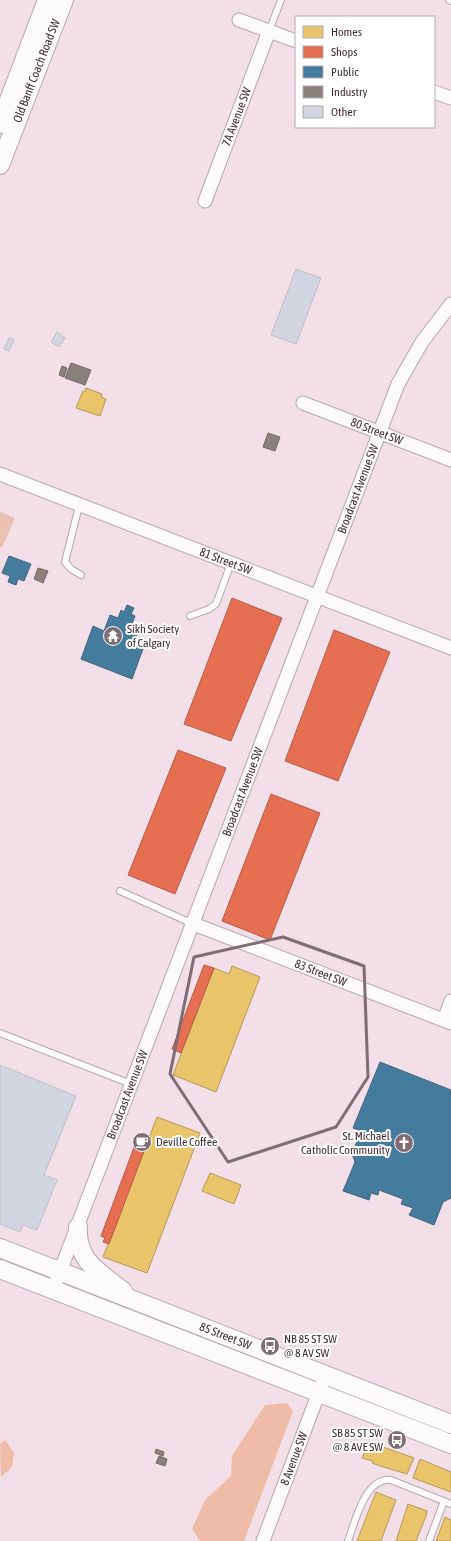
<svg xmlns="http://www.w3.org/2000/svg" width="451" height="1541" viewBox="0 0 451 1541" font-family="'Asap Condensed',sans-serif">
<style>
.green{fill:#eac2b3}
.forest{fill:#eebca7}
.homes{fill:#e9c46a;stroke:#b6975a}
.shops{fill:#e76f51;stroke:#b55c49}
.public{fill:#457b9d;stroke:#44647e}
.industry{fill:#8a817c;stroke:#746867}
.building{fill:#d1d6e0;stroke:#c0bfc7}
.lines{fill:none;stroke-linecap:round;stroke-linejoin:round}
.service-casing{stroke:#b7a6ad;stroke-width:8}
.minor-casing{stroke:#b7a6ad;stroke-width:15}
.secondary-casing{stroke:#b7a6ad;stroke-width:20}
.service{stroke:#fdfafb;stroke-width:6}
.minor{stroke:#fdfafb;stroke-width:13}
.secondary{stroke:#fdfafb;stroke-width:18}
.marked{fill:none;stroke:#7f6c74;stroke-width:3;stroke-linejoin:round}
.labels{text-anchor:middle;dominant-baseline:central;stroke-width:4;stroke-linejoin:round;paint-order:stroke}
.street-label{font-size:12px;fill:#402e36;stroke:#fff}
.poi-label{font-size:12px;fill:#402e36;stroke:#fff;text-anchor:start}
</style>
<rect width="100%" height="100%" fill="#f3dfe7"/>
<path class="green" d="M0,512L15,518L2,548L0,547Z"/>
<path class="forest" d="M287,1403L293,1411L244,1541H200L192,1529L205,1500L231,1476L232,1456L265,1405Z
M5,1440L14,1453L12,1467L1,1477L0,1444Z"/>
<path class="homes" d="M86,388L102,394L101,397L106,399L100,416L76,408L83,391L85,392Z
M232,966L260,977L216,1092L173,1075L214,968L229,974Z
M157,1117L200,1133L147,1273L103,1257Z
M210,1173L241,1185L234,1204L202,1191Z
M369,1442L414,1458L407,1474L380,1466L372,1463L373,1461L362,1458Z
M420,1459L451,1472V1492L413,1478Z
M376,1492L396,1500L381,1541H357Z
M408,1504L427,1511L426,1516L416,1541H396Z
M445,1517L451,1520V1541H436Z"/>
<path class="shops" d="M232,598L282,618L231,741L184,724Z
M334,630L390,652L338,781L285,761Z
M178,750L226,768L175,894L128,875Z
M271,794L320,813L270,940L222,921Z
M204,965L214,968L181,1053L172,1049Z
M139,1134L149,1138L109,1244L103,1242L105,1238L101,1236Z"/>
<path class="public" d="M9,556L31,564L24,581L18,579L16,585L8,582L10,576L2,573Z
M127,605L134,608L131,614L135,616L132,624L140,627L134,642L144,646L132,679L81,659L93,626L104,631L110,615L118,618L121,610L124,612Z
M380,1062L451,1090V1198L443,1202L434,1225L409,1215L413,1208L401,1204L403,1199L379,1190L378,1195L371,1193L369,1200L343,1191L355,1162L352,1154L361,1131L353,1128Z"/>
<path class="industry" d="M71,363L91,370L85,385L65,378Z
M62,366L67,368L64,377L59,375Z
M268,433L280,437L275,451L263,447Z
M38,568L48,571L43,583L34,579Z
M156,1449L164,1452L163,1456L155,1453Z
M159,1456L167,1459L165,1466L156,1463Z"/>
<path class="building" d="M296,269L321,278L296,344L271,335Z
M57,332L65,338L59,347L51,342Z
M9,338L14,340L9,351L4,349Z
M0,1065L76,1096L44,1175L57,1180L37,1230L23,1225L20,1232L0,1224Z"/>
<g class="lines">
<g class="service-casing">
<path id="service" d="M449,0L451,1
M269,31L281,0
M79,506L65,562L71,569L81,575
M190,616L209,609L216,604L231,563
M120,891L191,923
M0,1033L131,1084
M348,1541C355,1522 365,1477 391,1480L451,1504
M429,1541L444,1501"/>
</g>
<g class="minor-casing">
<g id="minor">
<path d="M239,20L296,41"/>
<path d="M434,92L451,98"/>
<path id="s1" d="M205,201L269,31"/>
<path id="s2" d="M303,403L451,460"/>
<path id="s3" d="M0,474L451,648"/>
<path id="s4" d="M191,923L451,1023"/>
<path d="M444,1020L451,1001"/>
<path id="s5" d="M53,1290L398,384L422,342L451,304"/>
<path id="s6" d="M263,1541L325,1376"/>
</g>
</g>
<g class="secondary-casing">
<g id="secondary">
<path d="M0,124L47,0"/>
<path id="s7" d="M0,165L64,0"/>
<path d="M78,1227C76,1261 99,1272 123,1291"/>
<path id="s8" d="M0,1248L451,1424"/>
<path d="M0,1269L451,1444"/>
</g>
</g>
<use href="#service" class="service"/>
<use href="#minor" class="minor"/>
<use href="#secondary" class="secondary"/>
</g>
<path class="marked" d="M283,937L364,966L368,1077L336,1127L228,1162L170,1074L194,957Z"/>
<defs>
<g id="temple-disc" transform="scale(1)"><circle r="9.5" fill="#7f6c74" stroke="#fff"/><path d="M0-6L5-2H3V0L6.5 2.5H4V6H1.5V3h-3V6H-4V2.5H-6.5L-3 0V-2H-5Z" fill="#fff"/></g>
<g id="cafe-disc" transform="scale(1)"><circle r="9.5" fill="#7f6c74" stroke="#fff"/><path d="M-5.5-4.5H6V0H3Q3 3.5 0 3.5H-2.5Q-5.5 3.5-5.5 0ZM3-3.2v2h1.7v-2ZM-6 4.5H4V6H-6Z" fill="#fff"/></g>
<g id="church-disc" transform="scale(1)"><circle r="9.5" fill="#7f6c74" stroke="#fff"/><path d="M-1.2-6h2.4v3.5h3.3v2.4h-3.3V6h-2.4V-.1h-3.3v-2.4h3.3Z" fill="#fff"/></g>
<g id="bus-disc" transform="scale(1)"><circle r="9.5" fill="#7f6c74" stroke="#fff"/><path d="M-5-6H5V4H4V6H2V4H-2V6H-4V4H-5ZM-3.5-4V0h7V-4ZM-3.5 1.2v1.5H-2V1.2ZM2 1.2v1.5H3.5V1.2Z" fill="#fff"/></g>
</defs>
<g fill-rule="evenodd">
<use href="#temple-disc" x="113" y="636"/>
<use href="#cafe-disc" x="142" y="1142"/>
<use href="#church-disc" x="404" y="1143"/>
<use href="#bus-disc" x="270" y="1346"/>
<use href="#bus-disc" x="397" y="1440"/>
</g>
<g class="labels">
<g class="street-label">
<text stroke="none"><textPath href="#s7" startOffset="101">Old Banff Coach Road SW</textPath></text>
<text stroke="none"><textPath href="#s1" startOffset="90">7A Avenue SW</textPath></text>
<text stroke="none"><textPath href="#s2" startOffset="79">80 Street SW</textPath></text>
<text stroke="none"><textPath href="#s5" startOffset="857">Broadcast Avenue SW</textPath></text>
<text stroke="none"><textPath href="#s3" startOffset="242">81 Street SW</textPath></text>
<text stroke="none"><textPath href="#s5" startOffset="533">Broadcast Avenue SW</textPath></text>
<text stroke="none"><textPath href="#s4" startOffset="139">83 Street SW</textPath></text>
<text stroke="none"><textPath href="#s5" startOffset="209">Broadcast Avenue SW</textPath></text>
<text stroke="none"><textPath href="#s8" startOffset="242">85 Street SW</textPath></text>
<text stroke="none"><textPath href="#s6" startOffset="88">8 Avenue SW</textPath></text>
</g>
<g class="poi-label">
<text x="127" y="629">Sikh Society<tspan x="127" dy="14">of Calgary</tspan></text>
<text x="390" y="1136" text-anchor="end">St. Michael<tspan x="390" dy="14">Catholic Community</tspan></text>
<text x="156" y="1142">Deville Coffee</text>
<text x="284" y="1339">NB 85 ST SW<tspan x="284" dy="14">@ 8 AV SW</tspan></text>
<text x="383" y="1433" text-anchor="end">SB 85 ST SW<tspan x="383" dy="14">@ 8 AVE SW</tspan></text>
</g>
</g>
<rect x="295" y="16" width="140" height="112" fill="#ffffff" stroke="#b3abaf"/>
<rect x="303" y="26" width="20" height="12" fill="#e9c46a" stroke="#b3abaf"/>
<text x="331" y="36" font-size="12" fill="#402e36">Homes</text>
<rect x="303" y="46" width="20" height="12" fill="#e76f51" stroke="#b3abaf"/>
<text x="331" y="56" font-size="12" fill="#402e36">Shops</text>
<rect x="303" y="66" width="20" height="12" fill="#457b9d" stroke="#b3abaf"/>
<text x="331" y="76" font-size="12" fill="#402e36">Public</text>
<rect x="303" y="86" width="20" height="12" fill="#8a817c" stroke="#b3abaf"/>
<text x="331" y="96" font-size="12" fill="#402e36">Industry</text>
<rect x="303" y="106" width="20" height="12" fill="#d1d6e0" stroke="#b3abaf"/>
<text x="331" y="116" font-size="12" fill="#402e36">Other</text>
</svg>
